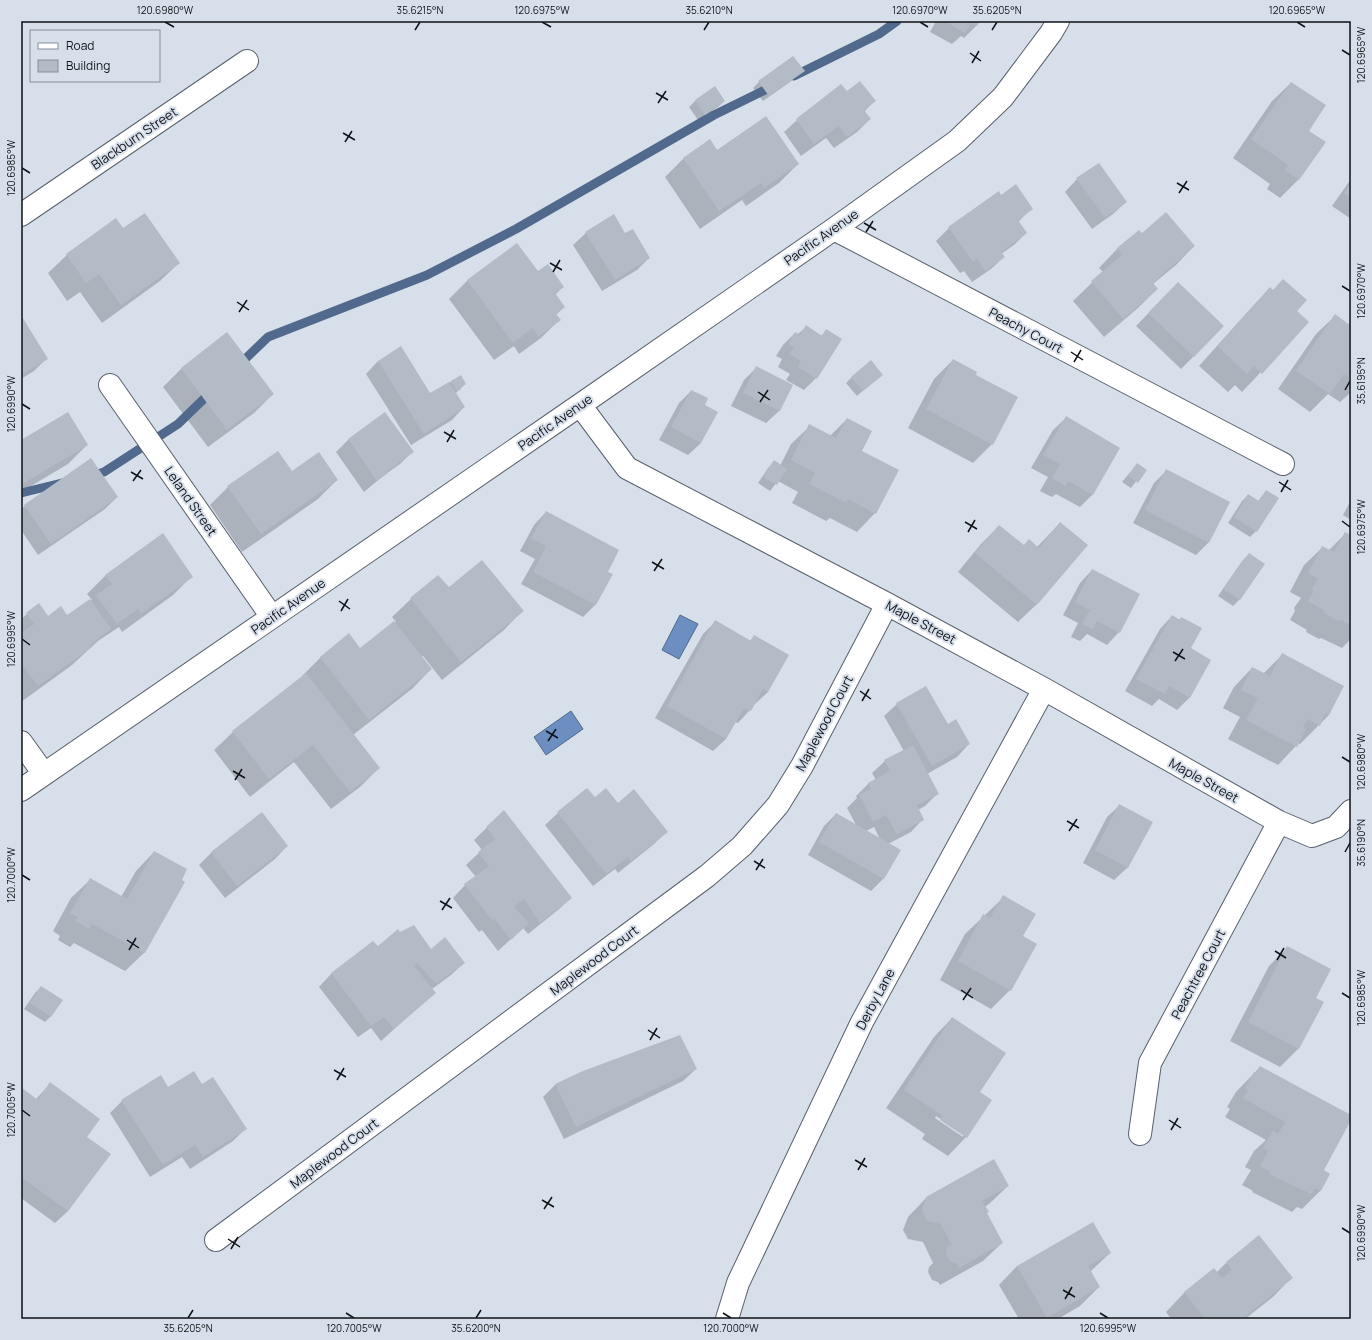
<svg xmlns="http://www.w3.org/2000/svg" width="1372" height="1340" viewBox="0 0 1372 1340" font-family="Manrope,sans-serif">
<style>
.water{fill:#6c8ec0;stroke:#50698d}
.shadow{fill:#0003;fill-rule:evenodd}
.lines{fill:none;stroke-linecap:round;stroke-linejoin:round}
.stream{stroke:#50698d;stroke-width:9}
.building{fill:#b3bbc7}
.minor-casing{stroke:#59606a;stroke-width:24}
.minor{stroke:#fff;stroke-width:22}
.ticks{fill:none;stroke:#0f1216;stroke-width:1.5}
.labels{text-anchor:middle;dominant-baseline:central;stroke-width:4;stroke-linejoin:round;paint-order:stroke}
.street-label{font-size:13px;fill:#0f1216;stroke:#d7dfeb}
.neatline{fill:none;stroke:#0f1216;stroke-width:1.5}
.ticks-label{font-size:10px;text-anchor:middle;fill:#0f1216}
</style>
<rect width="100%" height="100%" fill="#d7dfeb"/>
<path class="water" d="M680,615L698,624L679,659L662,650Z
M571,711L583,729L546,755L534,737Z"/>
<path class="shadow" d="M932,21H979L976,26L964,38L961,36L952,44L930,32L935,23Z
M803,71L797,77L763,101L753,88L759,82Z
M1291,83L1308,131L1299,179L1280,198L1267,189L1270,184L1233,158L1272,101Z
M841,86L847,93L874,101L864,112L870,119L857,132L834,148L826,138L801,156L784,132L797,120Z
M715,87L724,101L718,107L698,120L689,107L695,101Z
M710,140L717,151L798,164L779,183L746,206L742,200L700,229L665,177L683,159Z
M1077,179L1126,202L1113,214L1092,229L1065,192Z
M1351,179V219L1332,206Z
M998,192L1001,197L1032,208L1018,222L1026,233L1014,245L1001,254L1004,257L991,269L972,282L964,271L960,273L936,241L949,228Z
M123,229L179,263L160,281L102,323L80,292L67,301L48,273L67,255Z
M1139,231L1142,234L1194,246L1176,265L1153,284L1157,289L1138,308L1104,337L1073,301L1103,272L1099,268L1117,249Z
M586,233L625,235L649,258L637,270L602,291L573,245Z
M538,273L563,287L555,295L564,307L556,315L559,320L541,338L519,354L514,346L494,360L449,299L468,280Z
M1270,289L1308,322L1242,392L1235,385L1228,392L1199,366L1252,307Z
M1165,296L1194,356L1181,369L1136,326Z
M1335,316L1348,325L1351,321V392L1340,402L1328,394L1310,412L1278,389L1316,334Z
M21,317L47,358L34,371L21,379Z
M806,327L821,336L827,330L816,378L804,390L786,380L790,374L778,367L782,359L776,356L783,345L795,333L798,334Z
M227,334L273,394L254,413L208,447L163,387L181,369Z
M953,360L974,375L992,444L973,463L908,428L934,379Z
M378,361L430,394L452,381L465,384L455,394L464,407L452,420L411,445L366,374Z
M756,368L791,385L779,411L766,423L731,406L744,380Z
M852,377L875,380L857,396L846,383Z
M691,391L703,405L701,443L688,455L659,440L679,403Z
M385,413L412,452L400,464L383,476L364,492L336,452L348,440Z
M1066,418L1119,448L1092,495L1080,507L1056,494L1052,497L1040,491L1048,477L1031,468L1053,430Z
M847,419L875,513L857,532L830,518L826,521L792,503L798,492L778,481L770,491L758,483L768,468L774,462L780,466L791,444L810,426L830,436Z
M21,441L87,445L68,464L21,492Z
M1137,464L1145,470L1131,488L1122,482Z
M1166,471L1229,503L1208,543L1196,555L1133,523L1154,483Z
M292,472L337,480L318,499L242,552L210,505L228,487Z
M1266,491L1256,531L1250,537L1228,523L1242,501L1248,495L1258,501Z
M117,497L105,509L38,555L21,530V509L25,506Z
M1351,500V520L1343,515Z
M546,512L607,572L611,575L595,605L583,617L521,584L535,559L520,551L534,525Z
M1060,523L1037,604L1018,622L958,572L981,544L999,526L1024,546L1037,547Z
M1346,533L1351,536V639L1342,648L1321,638L1319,639L1306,632L1307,630L1290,620L1295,611L1294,608L1301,598L1290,592L1304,565L1323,547L1329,550Z
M1249,554L1263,564L1239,600L1233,606L1218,596L1243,560Z
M1092,570L1119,632L1107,645L1087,634L1080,641L1071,637L1078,623L1063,615L1080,583Z
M106,575L192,576L173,595L122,632L119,627L98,641L72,665L21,702V619L38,605L48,618L67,617L92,600L87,594Z
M448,589L522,611L504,630L442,680L423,656L421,657L431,669L413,688L353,735L379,768L360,787L331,809L294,762L250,797L214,750L233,732L303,677L302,676L321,657L360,649L396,622L392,617L411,599Z
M1172,616L1179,620L1181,618L1189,648L1190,697L1177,710L1159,699L1152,706L1125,691L1160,629Z
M716,621L750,641L754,636L768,692L755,704L754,703L750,710L738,723L735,722L726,739L713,751L655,718L703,634Z
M1282,655L1343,686L1329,715L1300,744L1298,743L1296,746L1278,765L1228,739L1240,717L1223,708L1234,687L1252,668L1263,674Z
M897,704L947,725L969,744L957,757L927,774L938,793L925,806L918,810L923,819L911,832L888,844L883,879L871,891L808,855L824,826L836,814L856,825L847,808L857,798L856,796L868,784L876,780L872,773L885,761L904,751L884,716ZM874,827L880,839L866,831Z
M595,799L617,804L666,832L654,844L618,873L615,869L593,886L545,825L558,813Z
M1120,805L1152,823L1127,868L1114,880L1083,863L1107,817Z
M504,811L571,898L558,910L528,934L523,928L498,951L482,930L479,932L453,898L465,885L476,877L466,865L482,850L474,840Z
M262,814L287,846L275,859L225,898L199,865L211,853Z
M154,852L181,880L184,882L144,953L125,971L74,943L70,947L58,940L60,936L53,931L71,898L90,880L121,897L136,871Z
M1004,897L1022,937L1010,990L991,1009L940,980L965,934Z
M400,934L431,950L464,963L451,975L432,989L434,993L381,1041L371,1028L358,1037L319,987L331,974L373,942L378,947Z
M1288,947L1315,999L1323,1003L1298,1049L1280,1067L1230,1041L1269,966Z
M41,987L51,1016L45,1022L24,1009L35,993Z
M952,1018L979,1092L966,1137L948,1156L922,1139L925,1134L886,1108L934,1037ZM936,1116L963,1134V1137L935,1118Z
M1260,1067L1351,1117L1322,1171L1329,1174L1320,1191L1302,1209L1297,1207L1292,1212L1252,1192L1253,1191L1242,1185L1251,1170L1245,1167L1254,1151L1266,1140L1225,1117L1230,1109L1227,1107L1236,1092Z
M696,1069L683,1081L564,1139L543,1097L555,1085L584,1072Z
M50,1084L86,1137L109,1154L68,1211L55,1223L21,1198V1090L36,1099Z
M202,1085L245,1129L233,1141L190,1169L182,1157L150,1177L110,1113L122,1101L168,1089Z
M1008,1186L989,1204L985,1207L986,1213L1002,1243L983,1261L940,1285L938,1282L932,1280L928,1272L929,1267L933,1263L923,1242L908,1239L903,1230L908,1217L926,1198Z
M1110,1253L1090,1272L1099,1287L1080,1306L1058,1319H1019L999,1285L1017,1266Z
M1226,1263L1291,1278L1273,1297L1245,1319H1171L1166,1312L1184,1293L1214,1269L1217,1272Z"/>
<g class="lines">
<path class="stream" d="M794,76L879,34L897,21
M238,366L268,337L427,275L516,229L714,115L775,85
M90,476L104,472L178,424L213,390
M21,493L62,483"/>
</g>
<path class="building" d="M945,21H980L977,26L971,23L965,33Z
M793,56L805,71L769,96L758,81Z
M860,81L876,101L864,110L871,119L847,137L839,126L814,144L796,119L841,84L847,91Z
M1291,82L1326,105L1309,131L1326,142L1299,180L1285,170L1288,165L1251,139Z
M715,86L725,101L705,115L695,100Z
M766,116L799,164L764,188L761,183L719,211L683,158L710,139L717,150Z
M1099,163L1127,202L1105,218L1076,178Z
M1351,183V198L1344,193Z
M1016,184L1033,209L1018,220L1027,233L1001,252L1005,257L985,271L977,259L973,262L948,227L999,191L1001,195Z
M1166,212L1195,246L1153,283L1158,289L1123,319L1091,281L1122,255L1117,248L1139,230L1142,233Z
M145,213L180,263L121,305L99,274L86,283L66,254L116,218L123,228Z
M614,214L625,233L633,229L650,258L615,280L585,232Z
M517,243L538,271L548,264L564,287L555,293L565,307L556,314L561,320L538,337L533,328L513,343L467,280Z
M1283,279L1307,300L1297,311L1309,322L1262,374L1254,366L1247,374L1217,346L1270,287L1273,290Z
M1178,282L1224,326L1194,357L1148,313Z
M1335,314L1351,326V379L1344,374L1330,394L1296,371Z
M21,315L48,359L21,375Z
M806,325L822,336L826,329L842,339L817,379L798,367L801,361L789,354L794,347L788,344L795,332L800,335Z
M227,332L274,394L227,430L181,368Z
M401,346L430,393L449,382L465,407L424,434L378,361Z
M953,359L977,372L976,375L1018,397L993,445L926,409Z
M871,360L883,375L863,391L851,377Z
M756,366L793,385L780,411L743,393Z
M461,375L466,384L460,388L461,390L457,391L451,381Z
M691,390L708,398L705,405L718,412L701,443L671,427Z
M68,412L88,445L21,485V440Z
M385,412L414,452L387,471L388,473L377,481L348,439Z
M1066,416L1120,448L1093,495L1068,481L1066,486L1052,478L1060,464L1043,455Z
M847,418L872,431L862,451L899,470L876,514L848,499L846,503L809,484L815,473L791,460L809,424L836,438Z
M278,451L292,471L319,452L338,480L261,534L227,486Z
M91,458L118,497L51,544L24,505Z
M774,460L787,469L777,485L763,477Z
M1137,463L1147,470L1138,483L1128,476Z
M1166,469L1230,502L1209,543L1145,510Z
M1266,490L1279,498L1257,532L1234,517L1248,494L1259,501Z
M546,511L619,550L608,572L613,574L596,605L533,572L546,546L531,538Z
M1060,522L1088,545L1037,605L975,553L999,525L1024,545L1029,539L1039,548Z
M1345,532L1351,535V625L1340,620L1338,621L1324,613L1325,611L1308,601L1313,592L1312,588L1317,580H1320L1308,573L1322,546L1334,552Z
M163,533L193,577L141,614L138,609L117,624L96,595L112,584L105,575Z
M1249,553L1265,564L1240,600L1223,589Z
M482,560L524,611L461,662L410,598L438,575L449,587Z
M1092,569L1140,594L1120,633L1097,621L1093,629L1082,624L1090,610L1075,602Z
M90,599L111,629L90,645L92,647L38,686L21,663V633L34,624L26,613L39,603L48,616L61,606L67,615Z
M1172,615L1180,620L1181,617L1202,628L1191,648L1211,660L1190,698L1169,686L1165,694L1136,679Z
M715,620L751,641L754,635L789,655L768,692L763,689L751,711L744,708L726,739L667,706Z
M394,621L432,669L369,720L320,657L349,633L360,648Z
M1282,653L1344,686L1329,715L1325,713L1320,726L1307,719L1303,728L1306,729L1297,747L1246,720L1258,698L1241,690L1252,667L1270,676Z
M306,673L380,768L350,792L313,745L269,779L232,731Z
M926,686L948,724L956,719L970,744L932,766L896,703Z
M913,745L939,794L917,805L924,820L897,834L886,815L873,822L859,795L871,789L868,783L890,771L884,760Z
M587,788L595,797L606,788L618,803L634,789L668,832L631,861L628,857L606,874L557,812Z
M1119,804L1153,822L1128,868L1095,850Z
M504,810L572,898L540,923L524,899L514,907L529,923L511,940L494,918L492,920L464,884L489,866L478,852L495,839L486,827Z
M262,812L288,846L237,886L211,852Z
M836,813L901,850L884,879L819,842Z
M154,851L187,869L182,880L185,882L145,953L92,924L89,929L75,921L78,917L70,913L90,878L127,899Z
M1003,895L1036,914L1023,936L1037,944L1011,991L958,961L983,914L990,918Z
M414,925L431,949L445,937L465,963L436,984L417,963L414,966L436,993L394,1029L384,1017L371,1026L331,973L373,941L378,946L398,929L400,932Z
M1287,946L1331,969L1316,998L1324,1002L1299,1049L1248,1022Z
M41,986L63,1000L51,1017L30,1003Z
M952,1017L1006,1053L980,1092L992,1100L967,1138L940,1120L943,1116L904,1090Z
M680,1035L697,1069L576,1127L555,1084L583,1071Z
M1260,1066L1351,1115V1120L1324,1170L1330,1174L1321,1191L1315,1188L1311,1194L1269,1174L1270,1172L1260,1166L1268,1151L1263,1148L1273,1131L1278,1134L1285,1122L1243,1098L1248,1090L1245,1088L1254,1072H1256Z
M194,1071L202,1084L213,1077L247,1129L203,1157L195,1145L163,1165L121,1100L161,1075L168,1087Z
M50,1082L100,1119L87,1137L111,1154L68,1211L21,1177V1089L22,1088L38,1100Z
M994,1159L1009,1186L982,1201L989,1212L987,1213L1003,1243L959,1268L957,1264L950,1261L946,1253L947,1247L952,1245L941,1224L927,1221L922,1211L926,1197Z
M1093,1222L1111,1253L1088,1266L1100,1287L1047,1318L1017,1266Z
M1259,1235L1293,1278L1242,1319H1205L1184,1292L1214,1268L1222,1278L1232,1270L1226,1262Z"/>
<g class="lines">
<g class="minor-casing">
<path id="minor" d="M21,215L247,61
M834,229L1283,464
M110,385L272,617
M580,405L627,468L887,604L1044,689L1279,822L1312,836L1336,827L1351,811
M21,742L44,774
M21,790L580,405L834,229L957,141L1003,97L1051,33L1058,21
M1140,1134L1150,1063L1279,822
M216,1240L707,876L742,846L778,805L802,766L887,604
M727,1319L738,1283L862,1022L1044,689"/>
</g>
<use href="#minor" class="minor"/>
</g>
<path class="ticks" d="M165,22L174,27M542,22L551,27M920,22L928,27M1297,22L1305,27M415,30L420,22M704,30L709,22M992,30L997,22M1342,50L1350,55M970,53L981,61M972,63L979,51M656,93L668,100M658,103L666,91M343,133L355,140M345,142L352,131M22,168L30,173M1177,183L1189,190M1179,193L1187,181M864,223L876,230M866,232L873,221M550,263L562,270M553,272L560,260M1342,286L1350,291M237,302L249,310M239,312L247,300M1071,352L1083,360M1074,362L1081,350M1345,390L1350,381M758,392L770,400M760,402L768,390M22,404L30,409M444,432L456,439M447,442L454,430M131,472L143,479M133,481L141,470M1279,482L1291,490M1281,492L1288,480M1342,521L1350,527M965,522L977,529M968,532L975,520M652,562L664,569M654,571L662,559M339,601L350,609M341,611L348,599M22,639L30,645M1173,652L1185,659M1175,661L1183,649M860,691L871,699M862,701L869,689M546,731L558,738M548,741L556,729M1342,757L1350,762M233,771L245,778M235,780L242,769M1067,821L1079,828M1069,831L1077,819M1345,852L1350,843M754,861L765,868M756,870L763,859M22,875L30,880M440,901L452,908M442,910L450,898M127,940L139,948M129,950L136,938M1275,951L1286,958M1277,960L1284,948M961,990L973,998M1342,993L1350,998M963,1000L971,988M648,1030L660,1038M650,1040L657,1028M334,1070L346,1077M337,1080L344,1068M22,1110L30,1116M1169,1120L1181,1128M1171,1130L1178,1118M855,1160L867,1167M858,1170L865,1158M542,1200L554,1207M544,1209L552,1197M1342,1228L1350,1233M228,1239L240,1247M231,1249L238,1237M1063,1290L1075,1297M1065,1299L1072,1287M346,1313L354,1318M723,1313L731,1318M1100,1313L1108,1318M188,1318L193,1310M476,1318L481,1310"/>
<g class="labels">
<g class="street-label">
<text transform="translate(134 138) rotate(-34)">Blackburn Street</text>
<text transform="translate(821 237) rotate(-35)">Pacific Avenue</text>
<text transform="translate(1026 330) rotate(28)">Peachy Court</text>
<text transform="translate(555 422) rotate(-35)">Pacific Avenue</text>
<text transform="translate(191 501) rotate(55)">Leland Street</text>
<text transform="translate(288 606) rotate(-35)">Pacific Avenue</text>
<text transform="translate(921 622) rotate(28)">Maple Street</text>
<text transform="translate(824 723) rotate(-62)">Maplewood Court</text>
<text transform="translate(1204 780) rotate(29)">Maple Street</text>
<text transform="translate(594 960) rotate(-37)">Maplewood Court</text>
<text transform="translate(1198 974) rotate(-62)">Peachtree Court</text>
<text transform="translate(875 999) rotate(-62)">Derby Lane</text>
<text transform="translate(334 1153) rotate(-37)">Maplewood Court</text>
</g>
</g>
<rect width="1372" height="1340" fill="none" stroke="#d7dfeb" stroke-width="44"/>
<rect x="30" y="30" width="130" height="52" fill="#d7dfeb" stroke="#878d96"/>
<rect x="38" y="43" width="20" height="6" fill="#ffffff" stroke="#878d96"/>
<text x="66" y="50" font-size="12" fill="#0f1216">Road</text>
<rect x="38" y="60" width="20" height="12" fill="#b3bbc7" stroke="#878d96"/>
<text x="66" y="70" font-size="12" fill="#0f1216">Building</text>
<rect x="22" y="22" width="1328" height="1296" class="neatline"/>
<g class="ticks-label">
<text x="165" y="14">120.6980°W</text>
<text x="420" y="14">35.6215°N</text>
<text x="542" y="14">120.6975°W</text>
<text x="709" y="14">35.6210°N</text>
<text x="920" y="14">120.6970°W</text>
<text x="997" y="14">35.6205°N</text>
<text x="1297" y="14">120.6965°W</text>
<text transform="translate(1361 55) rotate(-90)" y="4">120.6965°W</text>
<text transform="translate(11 168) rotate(-90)" y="4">120.6985°W</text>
<text transform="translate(1361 291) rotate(-90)" y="4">120.6970°W</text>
<text transform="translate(1361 381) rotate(-90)" y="4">35.6195°N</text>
<text transform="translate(11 404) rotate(-90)" y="4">120.6990°W</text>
<text transform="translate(1361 527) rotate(-90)" y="4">120.6975°W</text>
<text transform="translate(11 639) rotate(-90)" y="4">120.6995°W</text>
<text transform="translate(1361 762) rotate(-90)" y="4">120.6980°W</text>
<text transform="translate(1361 843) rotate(-90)" y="4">35.6190°N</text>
<text transform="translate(11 875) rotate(-90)" y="4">120.7000°W</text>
<text transform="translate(1361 998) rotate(-90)" y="4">120.6985°W</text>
<text transform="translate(11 1110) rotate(-90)" y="4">120.7005°W</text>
<text transform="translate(1361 1233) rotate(-90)" y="4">120.6990°W</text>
<text x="188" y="1332">35.6205°N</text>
<text x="354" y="1332">120.7005°W</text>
<text x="476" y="1332">35.6200°N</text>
<text x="731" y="1332">120.7000°W</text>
<text x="1108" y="1332">120.6995°W</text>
</g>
</svg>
